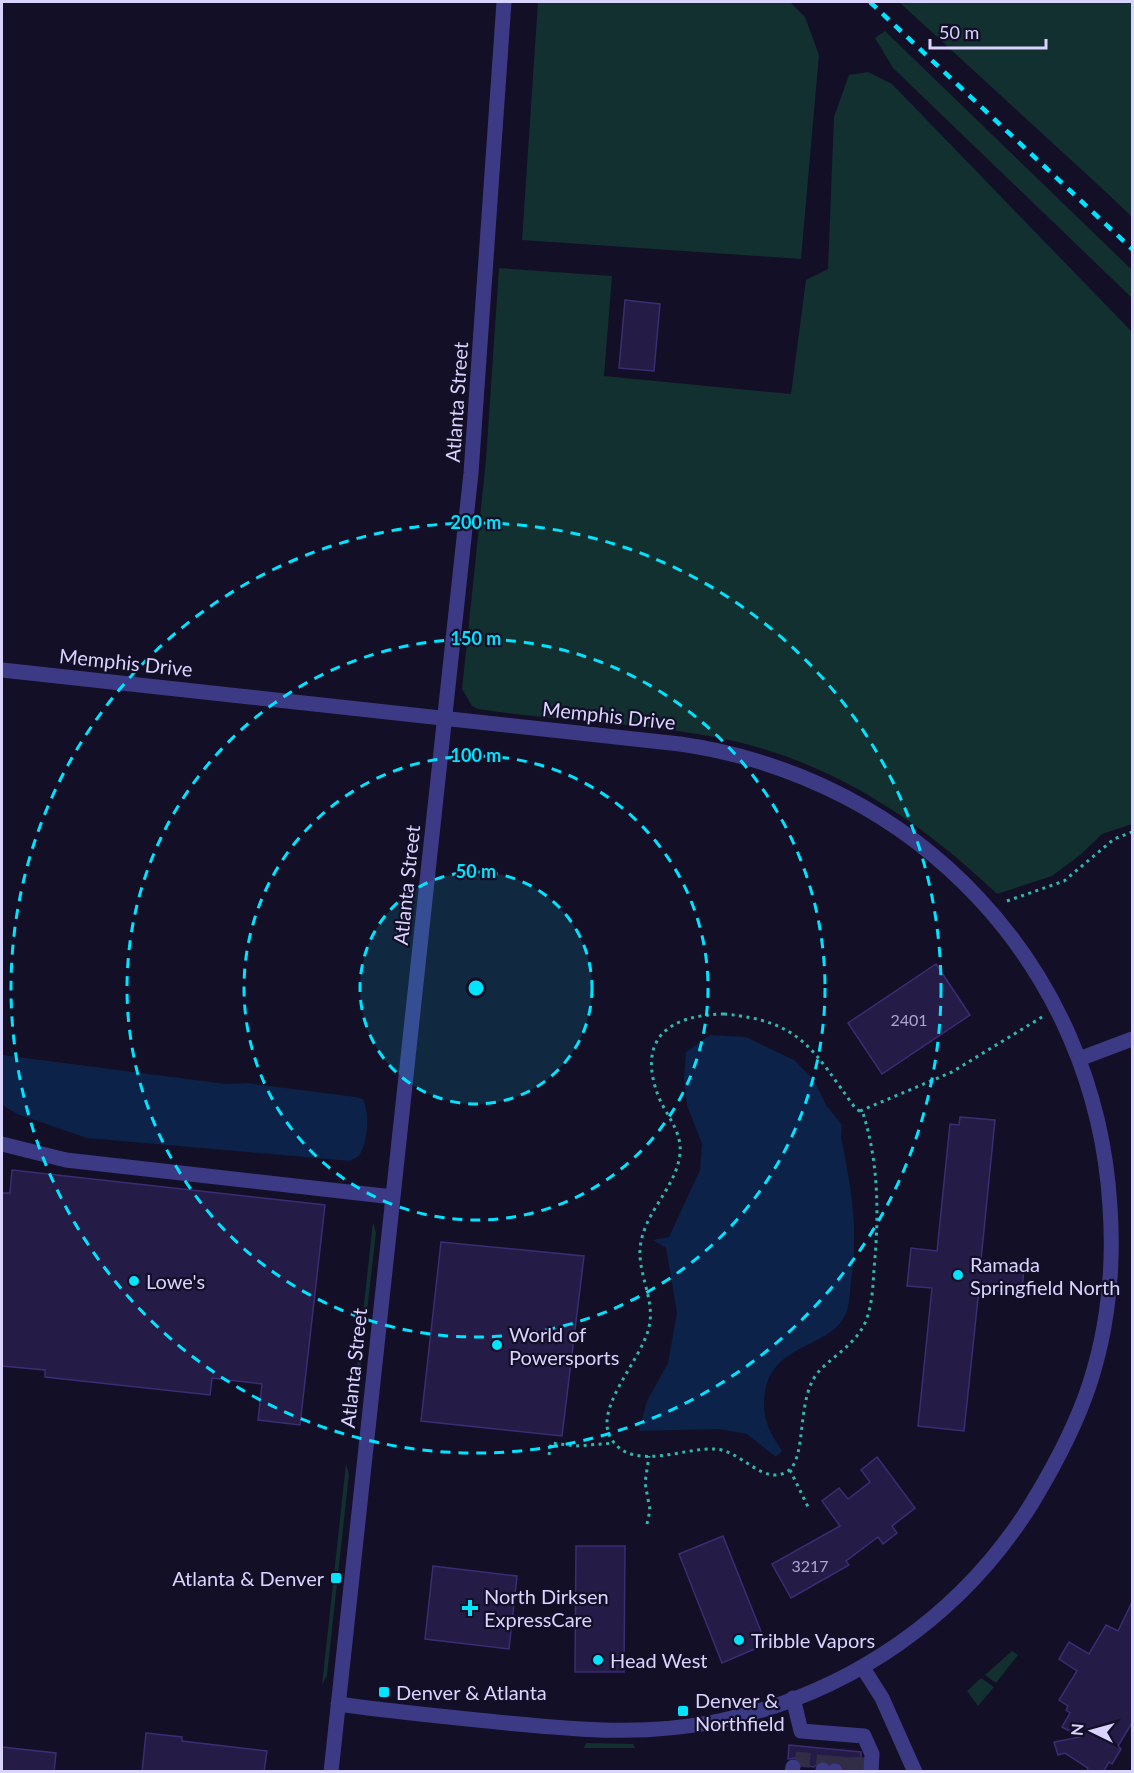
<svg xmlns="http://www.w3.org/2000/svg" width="1134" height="1773" viewBox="0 0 1134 1773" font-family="Lato,sans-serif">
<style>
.green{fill:#12302f}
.water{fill:#0c2248}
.building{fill:#241b47;stroke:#3b2d73;stroke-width:1.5}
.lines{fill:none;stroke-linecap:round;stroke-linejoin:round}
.minor-tunnel{stroke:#312d47;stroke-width:15;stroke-dasharray:15 8;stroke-linecap:butt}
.path{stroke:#2fb8b0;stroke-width:3;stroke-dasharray:3 4.5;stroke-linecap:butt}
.minor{stroke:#3d3a85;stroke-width:15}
.rail{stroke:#00e5ff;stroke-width:4.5;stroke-dasharray:9 8;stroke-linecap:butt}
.ring{fill:none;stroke:#00e5ff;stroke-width:3;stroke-dasharray:10 8}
.poi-dot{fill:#00e5ff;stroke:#130f26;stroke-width:2}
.labels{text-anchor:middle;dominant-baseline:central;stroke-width:4.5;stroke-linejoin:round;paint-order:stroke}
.number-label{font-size:16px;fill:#aca6d1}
.street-label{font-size:20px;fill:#d9d4ff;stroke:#130f26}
.poi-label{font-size:20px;fill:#d9d4ff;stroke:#130f26;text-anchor:start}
.centre{fill:#00e5ff;stroke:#130f26;stroke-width:3}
.ring-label{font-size:18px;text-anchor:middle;font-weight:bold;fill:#00e5ff;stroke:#130f26;stroke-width:4.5;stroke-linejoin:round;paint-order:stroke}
</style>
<rect width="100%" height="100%" fill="#130f26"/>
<path class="green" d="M538,2H790L805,17L819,55L801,259L522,240Z
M899,2H1132V217L1108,194Z
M885,31L1132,270V298L893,68L875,38Z
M868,72L892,84L1132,332V824L1102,834L1080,855L1052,876L997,894C915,816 823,756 709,736C633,722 555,721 478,709L472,706L462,689L486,460L499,268L612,276L604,376L791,394L806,280L828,269L834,117L849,75Z
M373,1222L376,1233L355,1416L351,1423Z
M346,1464L349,1474L327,1675L322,1685Z
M1012,1651L1018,1655L996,1683L985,1675Z
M981,1678L994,1687L978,1706L967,1691Z
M586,1743L633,1744L635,1748H584Z"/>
<path class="water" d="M710,1035L746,1037L794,1060L814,1080L826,1105L842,1125L841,1136C851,1188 859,1228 851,1281C850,1291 850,1303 846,1313C833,1348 773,1342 765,1392C761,1417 769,1431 782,1451L776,1457L747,1434L719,1429L639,1431L647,1401L668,1363L677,1313L666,1248L653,1240L669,1237L700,1170L702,1144L687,1105L684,1078L686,1052Z
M2,1055L226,1084L247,1083L356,1097L363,1099C370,1116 368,1141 359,1156L350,1161L87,1138L17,1114L2,1105Z"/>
<path class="building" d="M625,300L660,304L654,371L619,368Z
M936,964L970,1015L882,1074L848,1023Z
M960,1117L995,1120L981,1260L1024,1265L1022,1293L979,1289L964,1431L918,1426L932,1288L907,1286L911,1248L937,1251L950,1124L959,1125Z
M12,1170L325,1205L300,1425L258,1420L262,1384L212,1378L210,1395L45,1377V1370L2,1366V1193H10Z
M441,1242L584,1256L562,1436L421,1421Z
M877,1457L915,1508L892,1526L897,1533L883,1544L878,1537L846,1561L849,1565L791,1598L772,1564L840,1526L822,1501L839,1488L848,1499L870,1482L861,1470Z
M723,1536L766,1644L722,1663L679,1554Z
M576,1546H625L624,1672H575Z
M433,1566L517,1576L509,1649L425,1639Z
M1132,1602V1723L1118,1746L1121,1749L1112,1764L1109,1762L1103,1772H1087L1088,1768L1065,1753L1058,1755L1054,1742L1080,1737L1062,1727L1070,1713L1066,1710L1068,1706L1059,1700L1077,1671L1059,1659L1069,1642L1089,1654L1106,1625L1118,1631Z
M146,1733L182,1737V1741L267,1751L264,1772H142Z
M789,1745L861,1752V1771L844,1770L836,1761L830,1763L822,1760L814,1767L802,1765L795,1758L788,1759Z
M2,1747L56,1753L54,1772H2Z"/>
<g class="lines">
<path class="minor-tunnel" d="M802,1767L804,1745
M823,1770L825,1748
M835,1771L837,1749
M846,1772L848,1749
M858,1772L860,1750"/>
<path class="path" d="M1007,901L1064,881L1114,839L1132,832
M724,1014C803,1021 813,1051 856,1109L863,1113C879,1164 879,1216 874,1269C873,1287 872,1307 865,1323C855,1344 836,1354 820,1370C795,1396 808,1457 788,1471C764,1487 741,1450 715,1449C684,1447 634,1472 612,1440C591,1410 642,1360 649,1327C656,1299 635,1270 641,1242C647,1209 677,1186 680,1153C682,1132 667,1116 659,1098C636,1039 668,1015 724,1014Z
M860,1111L952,1072L1042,1017
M549,1455L551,1443L576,1446L614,1443
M790,1470L809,1509
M647,1524L650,1510L645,1483L649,1456"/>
<path class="minor" d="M2,670L680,744C917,778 1096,967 1110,1207C1114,1265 1108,1327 1090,1383C1076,1426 1055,1465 1032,1503C962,1616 849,1694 719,1721C645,1736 581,1730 507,1723C450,1717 394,1712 338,1704
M1079,1059L1132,1039
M2,1144L66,1160L393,1197
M863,1668L882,1698L915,1772
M793,1698L801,1731L864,1736L872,1754L871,1772
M331,1772L471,473L504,2
M792,1772L793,1767
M823,1772V1770
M835,1772V1771"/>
<path class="rail" d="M870,2L1132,249"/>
</g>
<circle cx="476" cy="988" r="116" fill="#00e5ff" fill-opacity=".12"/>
<g class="ring">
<circle cx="476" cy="988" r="116"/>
<circle cx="476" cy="988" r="232"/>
<circle cx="476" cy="988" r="349"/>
<circle cx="476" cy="988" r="465"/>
</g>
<g class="poi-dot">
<circle cx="958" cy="1275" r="6"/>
<circle cx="134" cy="1281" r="6"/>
<circle cx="497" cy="1345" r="6"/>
<rect x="330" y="1572" width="12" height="12" rx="3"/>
<path d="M467 1599h6v6h6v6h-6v6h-6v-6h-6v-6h6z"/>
<circle cx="739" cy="1640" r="6"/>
<circle cx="598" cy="1660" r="6"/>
<rect x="378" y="1686" width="12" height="12" rx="3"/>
<rect x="677" y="1705" width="12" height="12" rx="3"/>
</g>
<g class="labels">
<g class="number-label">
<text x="909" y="1019">2401</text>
<text x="810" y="1565">3217</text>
</g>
<g class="street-label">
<text transform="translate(456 402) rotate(-86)">Atlanta Street</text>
<text transform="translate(126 662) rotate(6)">Memphis Drive</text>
<text transform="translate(609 715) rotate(6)">Memphis Drive</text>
<text transform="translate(406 885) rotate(-84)">Atlanta Street</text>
<text transform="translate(353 1368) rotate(-84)">Atlanta Street</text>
</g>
<g class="poi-label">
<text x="970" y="1264">Ramada<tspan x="970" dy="23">Springfield North</tspan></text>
<text x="146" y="1281">Lowe's</text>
<text x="509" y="1334">World of<tspan x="509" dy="23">Powersports</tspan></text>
<text x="324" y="1578" text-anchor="end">Atlanta &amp; Denver</text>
<text x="484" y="1596">North Dirksen<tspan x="484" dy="23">ExpressCare</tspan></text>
<text x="751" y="1640">Tribble Vapors</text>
<text x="610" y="1660">Head West</text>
<text x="396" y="1692">Denver &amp; Atlanta</text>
<text x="695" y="1700">Denver &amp;<tspan x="695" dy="23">Northfield</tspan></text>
</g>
</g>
<circle cx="476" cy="988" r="9" class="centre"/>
<g class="ring-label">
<text x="476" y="529">200 m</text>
<text x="476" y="645">150 m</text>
<text x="476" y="762">100 m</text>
<text x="476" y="878">50 m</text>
</g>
<rect width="1134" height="1773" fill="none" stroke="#d9d4ff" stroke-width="6"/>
<g transform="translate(1092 1731) rotate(275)" stroke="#130f26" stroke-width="4.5" paint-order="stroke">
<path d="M0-4.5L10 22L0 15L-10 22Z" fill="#d9d4ff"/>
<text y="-9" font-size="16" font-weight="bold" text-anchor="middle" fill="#d9d4ff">N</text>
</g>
<path d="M930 39v9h116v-9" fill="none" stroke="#d9d4ff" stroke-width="3"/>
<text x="939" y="39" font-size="18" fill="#d9d4ff" stroke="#130f26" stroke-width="4.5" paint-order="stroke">50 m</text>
</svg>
